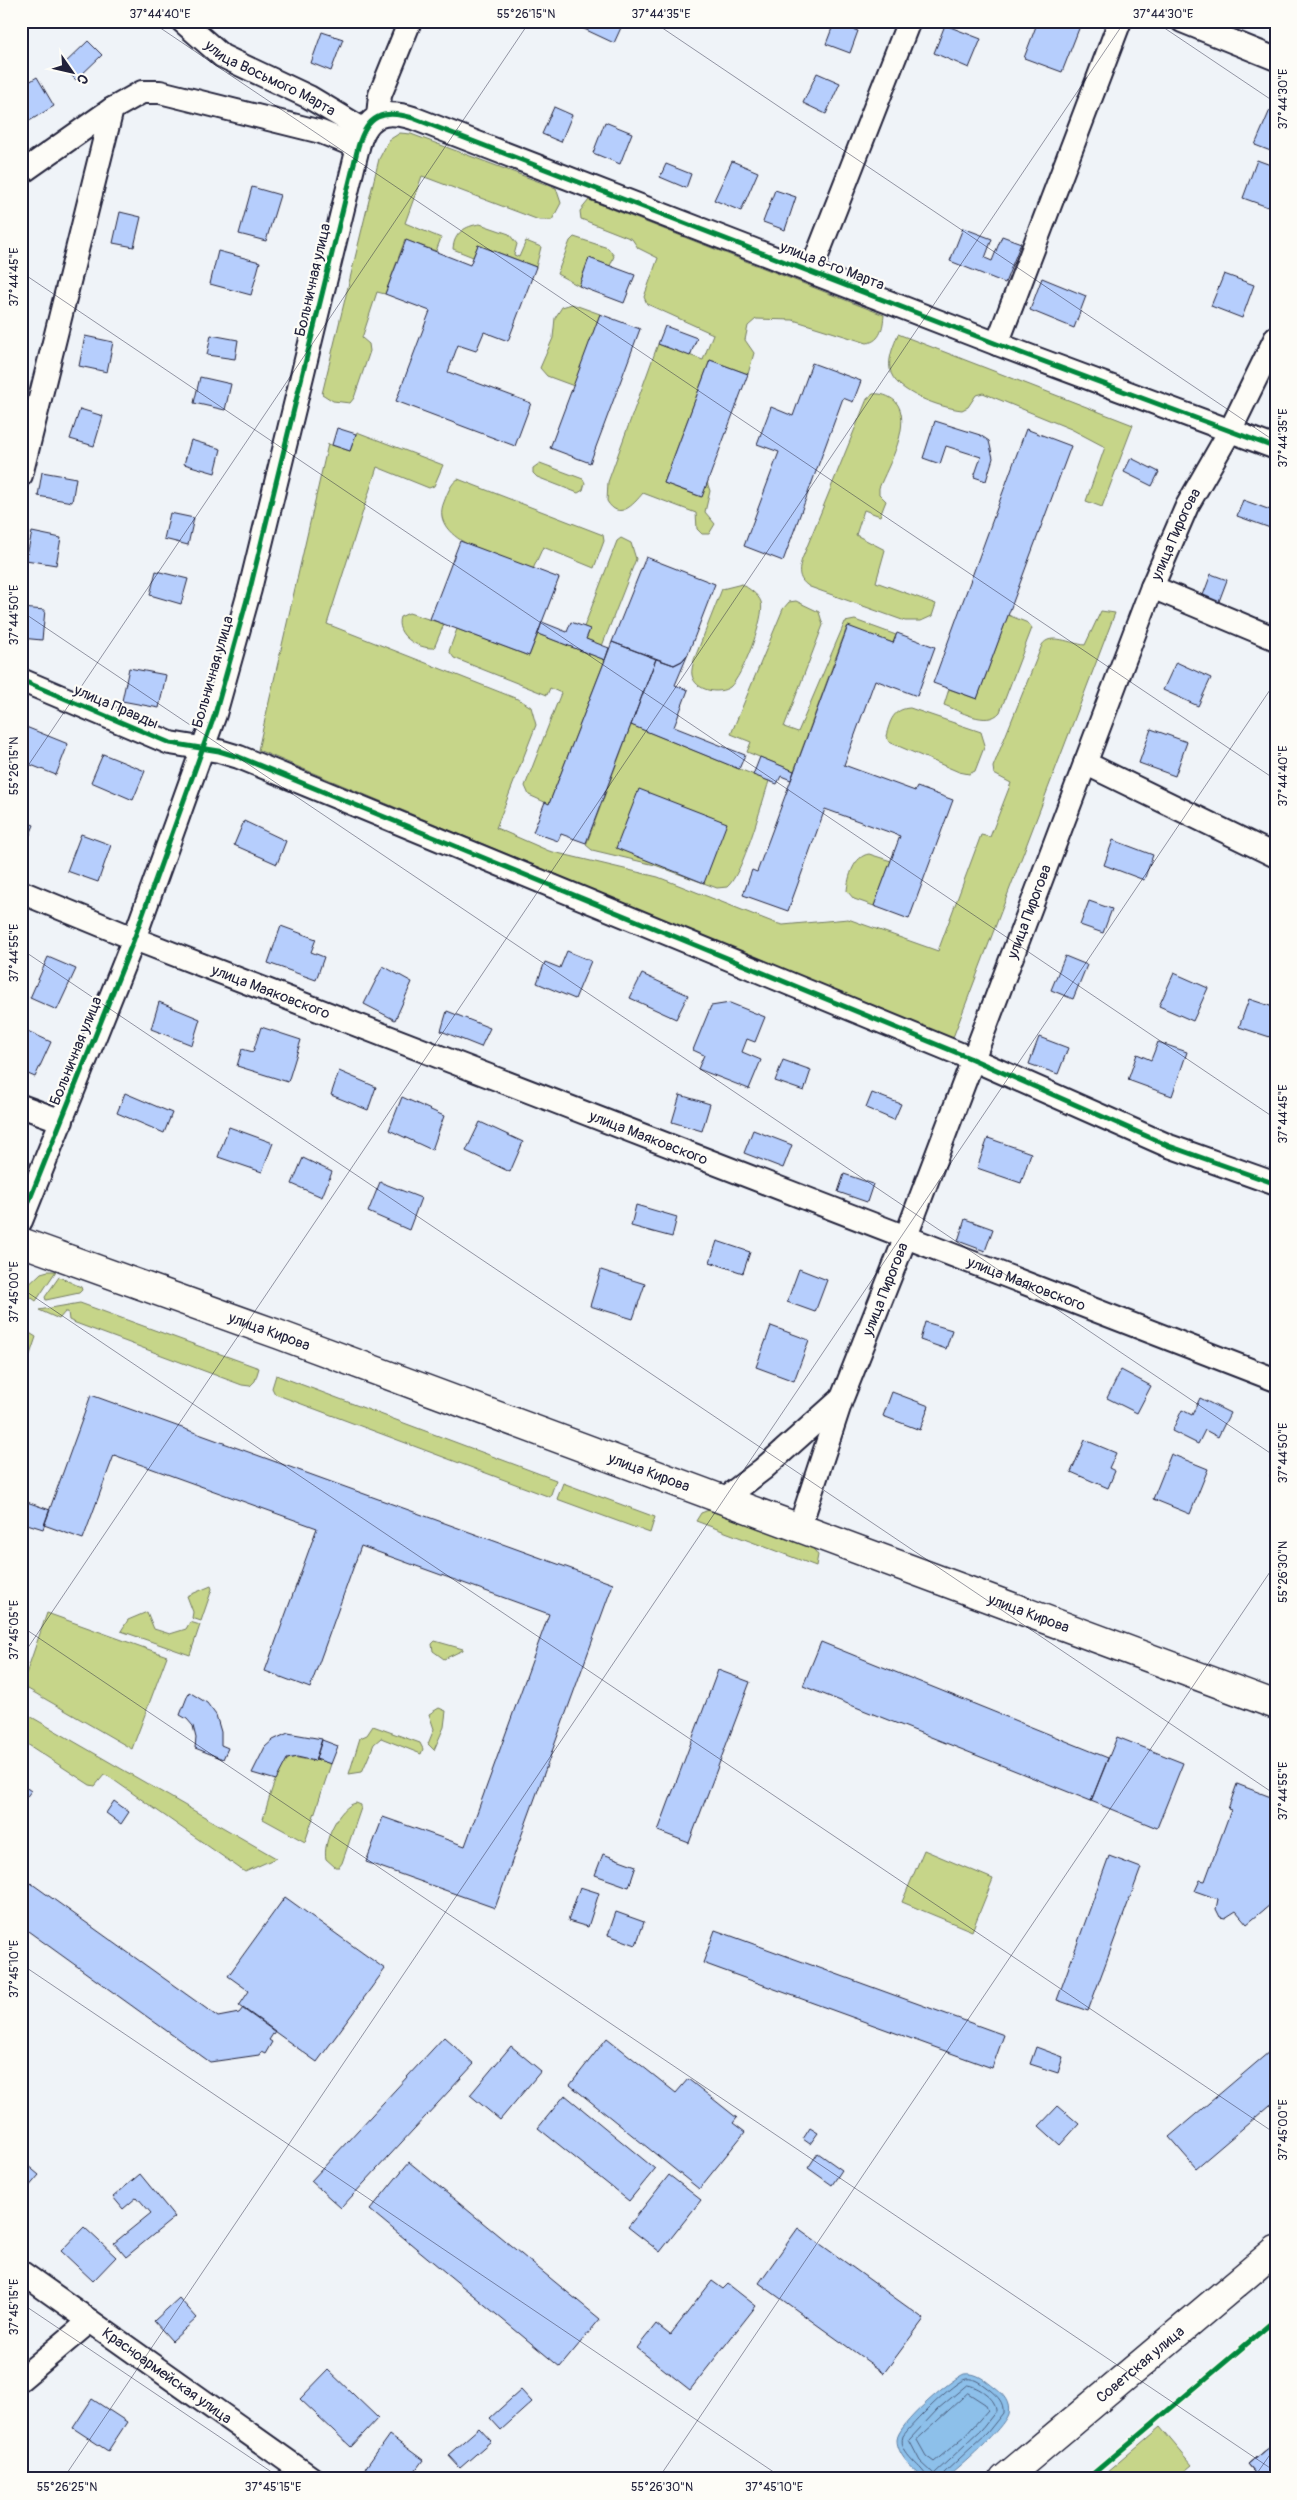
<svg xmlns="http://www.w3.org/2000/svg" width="1297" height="2500" viewBox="0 0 1297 2500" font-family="Pangolin,sans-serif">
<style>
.green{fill:#c6d589;stroke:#747c62}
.water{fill:#8dc0ea;stroke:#6281a4}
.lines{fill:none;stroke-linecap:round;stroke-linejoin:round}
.shore{stroke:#4d6181;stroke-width:1}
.building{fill:#b6cefd;stroke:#22223b}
.minor-casing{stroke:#22223b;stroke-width:26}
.tertiary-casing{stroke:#22223b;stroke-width:31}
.secondary-casing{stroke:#22223b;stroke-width:31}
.minor{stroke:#fdfcf7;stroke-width:22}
.tertiary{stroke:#fdfcf7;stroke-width:28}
.secondary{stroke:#fdfcf7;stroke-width:28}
.cycleway-casing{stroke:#fdfcf7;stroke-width:8}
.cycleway{stroke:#00873e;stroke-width:5}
.ticks{fill:none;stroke:#22223b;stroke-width:1;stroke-opacity:0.45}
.labels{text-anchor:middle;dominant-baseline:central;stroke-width:4.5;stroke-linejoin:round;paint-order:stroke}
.street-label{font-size:15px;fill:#22223b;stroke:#fdfcf7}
.neatline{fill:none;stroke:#22223b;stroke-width:2}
.ticks-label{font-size:12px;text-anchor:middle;fill:#22223b}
</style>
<rect width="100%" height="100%" fill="#eff3f8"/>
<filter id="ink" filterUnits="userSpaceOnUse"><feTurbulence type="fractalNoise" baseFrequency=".02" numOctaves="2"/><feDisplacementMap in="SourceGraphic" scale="10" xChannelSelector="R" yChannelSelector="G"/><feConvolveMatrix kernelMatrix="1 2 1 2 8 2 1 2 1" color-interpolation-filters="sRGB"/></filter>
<g filter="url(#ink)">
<path class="green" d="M400,133L411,134L556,188L561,203L552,220H539L422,176L405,223L441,238L436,251L405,240L385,294L377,292L362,338L369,344L370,351L354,398L350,403L333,401L322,394L379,159L389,140Z
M589,200L884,315C883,327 881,341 867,343L793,320L756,319L748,326L745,340L754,353L748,374L710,360L664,483L701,497L707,482L710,491L705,512L715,524L709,534H702L697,529L696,513L643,493C633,505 619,521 607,501L608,482L658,344L703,360L713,334L647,304L644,297L658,258L638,248L632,239L581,219L580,211Z
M480,224L509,234L517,244L514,255L519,257L526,241L541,247L536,267L478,245L473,257L453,249C454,233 465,226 480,224Z
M574,237L608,248L614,256L610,266L589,258L579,286L557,274L570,241Z
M572,304L600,314L574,386L547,376L540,368L553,338L555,318L562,307Z
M898,334L1133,425L1102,507L1086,501L1105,447L1071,429L983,393L976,395L968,407L962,410C942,408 893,392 890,369C888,357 894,345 898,334Z
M873,394C881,393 889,396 895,401C914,422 888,466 879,488V494L886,501L880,516L864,510L856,535L885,550L876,582L936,604L932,616L921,621H905L810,587C798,580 798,571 802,559L867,399Z
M357,432L443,465L434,486L429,488L377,467L327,624L520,700L531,707L536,725L496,828L549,851L658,877L775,923L783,925L848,919L938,951L981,835L990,837L1011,783L994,774L993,767L1042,645C1050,632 1072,644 1085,645L1101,611L1115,613L952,1040L258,750L328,444L350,451Z
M540,463L583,479L585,483L583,490L578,493L537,477L533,473V468Z
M458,479L603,535L604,541L594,568L543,547L533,569C507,559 427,542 444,502C447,494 451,483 458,479Z
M621,538L631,543L636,559L602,646L586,639L590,630L584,627L617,541Z
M742,584C749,589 758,594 761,602C766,616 742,677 730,687C719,695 695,691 692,675C691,671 693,665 694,660L722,589Z
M796,601L819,612L823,625L784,727L798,732L845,622L855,620L896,635L893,643L847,627L794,771L747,752L751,742L731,734L783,609L789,602Z
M409,613L444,624L434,648C418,649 394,635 400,617Z
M1008,615L1028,623L1032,628L1000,712C987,728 958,710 944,705L949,689L977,699Z
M457,629L529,656L538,634L605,660L549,804L529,795L525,786L561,693L550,688L547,695L454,658L449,651Z
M910,708L981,732L985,745L975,771L969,774L959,772L889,742L886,736C890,721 893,709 910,708Z
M631,725L769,781C762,803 743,874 727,887L717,888L655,865L592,850L586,845Z
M869,854L891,861L874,906L854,899L847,891C848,877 854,856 869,854Z
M48,1271H56L36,1301L22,1291L41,1273Z
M59,1277L81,1287L82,1290L79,1293L46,1300L45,1297Z
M80,1303L259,1368L255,1381L250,1386L242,1385L73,1322L69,1320L68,1312H65L59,1319L39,1310Z
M23,1329L36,1337L21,1381V1332Z
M276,1375L556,1480L550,1497L275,1394L272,1388Z
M563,1483L655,1517L650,1533L557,1499Z
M709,1510L812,1547L818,1555L816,1566L696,1521L701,1513Z
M211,1586L212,1589L201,1621L192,1618L193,1612L187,1596Z
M147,1612L154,1629L170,1634L186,1629L190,1622L200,1625L190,1655L121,1631L128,1620Z
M47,1613L167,1656L132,1749L21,1685V1673L26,1674Z
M435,1641L463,1649V1650L444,1659L433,1651L432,1644Z
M439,1708L446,1711L444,1727L434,1750L428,1744L434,1729L429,1714Z
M21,1711L276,1858L245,1872L108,1776L104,1775L95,1786L90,1785L21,1740Z
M373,1726L420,1743L423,1749L421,1754L381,1738L374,1744L362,1772L349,1774L360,1738L367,1735Z
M292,1757L315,1761L316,1759L331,1764L305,1842L263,1819C268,1804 277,1762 292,1757Z
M356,1803L361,1805V1808L342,1863L339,1867H335L326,1859C322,1843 339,1806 356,1803Z
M924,1850L993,1879L972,1931L902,1902Z
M1160,2427L1192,2465L1175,2479H1099Z"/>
<path class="water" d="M964,2374C977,2372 986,2381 995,2388C1003,2394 1011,2403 1008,2414C1003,2429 960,2467 947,2477H923C913,2470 897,2454 897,2440C897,2425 950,2380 964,2374Z"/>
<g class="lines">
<path class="shore" d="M967,2385C978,2386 997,2399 996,2411L982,2429L934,2474L920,2461L909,2440L938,2409Z
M968,2393L985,2404L988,2410L965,2436L934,2462L926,2456L917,2440Z
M927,2479C926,2467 897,2455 903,2436C911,2425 954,2381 966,2379C975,2377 984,2386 990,2390C998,2397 1004,2402 1003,2413L987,2433L944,2473L943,2479"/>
</g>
<path class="building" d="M585,21H624L614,43L582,28Z
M679,21H691L689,26Z
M1038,21H1067L1080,26L1062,72L1024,58Z
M1261,21H1276V27Z
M834,23L858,31L850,53L826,44Z
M945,25L981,39L969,68L934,53Z
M322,32L343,39L331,71L311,63Z
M88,41L102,55L76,80L62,66Z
M817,73L840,83L826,114L803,103Z
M37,77L54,106L26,123L21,115V87Z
M554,107L572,115L561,142L542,134Z
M1270,110L1276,112V153L1255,145Z
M605,122L632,133L620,164L593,153Z
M1257,160L1276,167V210L1243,198Z
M732,161L758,172L741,211L714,200Z
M666,164L691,174L686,188L660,177Z
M252,187L280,195L266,241L239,234Z
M775,190L796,197L785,230L763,222Z
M120,212L141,217L134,247L113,243Z
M963,228L992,239L985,258L992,261L1002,236L1021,243L1005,283L950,261Z
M406,240L470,265L478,245L536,267L508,341L484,332L476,351L458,345L448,372L531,403L515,446L396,401L430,311L385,294Z
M218,251L260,262L251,295L210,284Z
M589,258L635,275L624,303L579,286Z
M1224,274L1254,285L1242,318L1211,306Z
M1042,278L1086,296L1074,328L1030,310Z
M600,314L640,329L590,463L550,448Z
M665,326L697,338L690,356L658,344Z
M211,335L238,340L235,359L207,355Z
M85,336L113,342L107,372L79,366Z
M710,360L748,374L702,497L664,483Z
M812,363L861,381L853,402L843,398L783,561L744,546L779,452L757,444L771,407L793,416Z
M200,377L231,384L225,410L194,403Z
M80,409L103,416L94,446L70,439Z
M935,421L980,435L989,441L993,458L986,481L974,477L981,457L946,446L940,464L923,458Z
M337,428L356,434L350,451L332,445Z
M1026,429L1071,446L977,699L933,683Z
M191,440L221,449L215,473L184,464Z
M1131,458L1159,472L1152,486L1124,472Z
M42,472L76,478L72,502L38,496Z
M1243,500L1276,512L1273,529L1237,516Z
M170,513L194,518L188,545L164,539Z
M32,532L61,538L56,565L26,560Z
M460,541L559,578L529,656L430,619Z
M646,557L715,584L688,654L682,661L674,665L612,642Z
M156,571L188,579L181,604L150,595Z
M1211,574L1227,580L1218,604L1202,598Z
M21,608L45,610L42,640L21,638Z
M542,622L567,632L571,622L590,629L586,639L609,648L605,660L538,634Z
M848,626L893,643L897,633L935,647L917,696L875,680L844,765L915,791L917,787L953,800L909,919L874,906L900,836L825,809L788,911L743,895L752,870L757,872Z
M612,642L656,659L586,843L561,834L558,841L533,832L545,802L549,804Z
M688,654L675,685L688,690L674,727L745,755L739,769L631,725L656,659L674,665L682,661Z
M1176,662L1211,678L1198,706L1163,690Z
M129,668L166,675L159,708L122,701Z
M26,727L68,744L56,775L21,761V739Z
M1151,729L1187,742L1175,776L1139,763Z
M103,754L145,771L133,800L91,782Z
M760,757L794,771L791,780L781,776L777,784L753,775Z
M639,789L727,823L704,883L616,848Z
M21,820L34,825L23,851L21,850Z
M244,821L286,841L277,864L234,845Z
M81,834L111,845L98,882L67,871Z
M1113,840L1153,855L1144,880L1104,865Z
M1089,901L1112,909L1103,933L1080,925Z
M281,926L316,939L311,952L324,957L316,980L268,963Z
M567,951L591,961L575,999L537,983L545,962L560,968Z
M1065,956L1087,965L1073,999L1051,990Z
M48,957L76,969L57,1010L30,998Z
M383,966L412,982L395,1020L364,1004Z
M1174,973L1208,988L1193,1021L1159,1006Z
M642,974L688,995L676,1019L630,998Z
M1249,999L1276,1008V1039L1239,1027Z
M159,1002L200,1019L192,1045L151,1029Z
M730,1003L765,1017L755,1042L747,1039L742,1052L761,1060L749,1089L698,1069L704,1055L693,1050L711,1006Z
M447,1011L490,1028L481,1047L441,1031Z
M261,1027L301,1040L288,1082L237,1066L242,1049L253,1052Z
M21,1028L51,1042L35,1077L21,1071Z
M1039,1037L1068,1048L1058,1074L1029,1064Z
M1158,1042L1187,1052L1172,1096L1128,1080L1137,1054L1151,1060Z
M783,1060L811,1070L804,1091L775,1081Z
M339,1071L376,1087L368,1110L331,1095Z
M125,1093L172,1113L164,1133L117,1113Z
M872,1093L901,1104L894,1120L866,1108Z
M680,1095L710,1104L702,1131L672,1122Z
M402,1097L444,1116L432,1150L389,1130Z
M480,1122L523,1142L510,1172L466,1151Z
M229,1127L273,1143L262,1172L218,1157Z
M753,1130L792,1145L783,1168L744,1153Z
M988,1138L1031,1153L1021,1183L977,1168Z
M303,1158L332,1172L322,1197L292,1184Z
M844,1174L873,1184L867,1202L838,1192Z
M380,1182L421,1198L409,1230L368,1212Z
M636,1205L677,1217L672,1237L631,1226Z
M965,1219L993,1229L985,1251L958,1241Z
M717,1241L750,1252L743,1273L710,1262Z
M799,1269L827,1280L815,1312L787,1302Z
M601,1270L645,1284L633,1319L590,1306Z
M925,1322L952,1330L946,1349L920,1340Z
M771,1326L809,1340L794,1381L756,1367Z
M1121,1370L1151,1386L1137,1413L1107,1398Z
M892,1392L929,1406L920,1430L883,1416Z
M91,1395L613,1584L495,1908L366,1862L383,1817L465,1846L549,1614L361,1546L310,1688L265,1671L317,1528L114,1455L83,1539L44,1525Z
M1200,1398L1230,1413L1218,1437L1205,1430L1198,1444L1172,1431L1182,1410L1192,1415Z
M1085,1440L1116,1453L1109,1468L1115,1471L1108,1488L1071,1472Z
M1171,1454L1208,1469L1190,1514L1153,1499Z
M1276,1462V1478L1270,1476Z
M21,1500L50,1510L43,1529L21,1522Z
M821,1642L1108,1758L1091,1801L803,1686Z
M718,1670L750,1682L689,1843L658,1831Z
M189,1692L207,1703L216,1715L221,1732V1745L228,1748L223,1759L195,1748L196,1738L193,1726L187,1719L180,1715Z
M288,1733L322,1739L315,1761L297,1757L287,1759L276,1780L252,1773L265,1747L273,1740Z
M1117,1737L1183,1763L1157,1828L1091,1801Z
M322,1740L338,1746L331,1764L316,1759Z
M21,1784L31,1791L22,1803L21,1802Z
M1237,1784L1276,1799V1900L1247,1924L1236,1911L1225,1918L1220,1917L1216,1909L1218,1899L1195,1891L1200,1880L1205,1881L1231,1810L1228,1809Z
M114,1801L129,1812L121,1824L106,1813Z
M603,1854L636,1866L629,1887L595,1875Z
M1109,1856L1141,1868L1088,2011L1057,2000Z
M21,1876L218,2017L239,2013L243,2008L275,2031L269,2040L272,2042L265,2054L261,2052L259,2055L210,2062L21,1926Z
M580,1887L599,1893L588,1927L568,1921Z
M285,1897L385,1969L317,2062L239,2006L249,1991L228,1976Z
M616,1912L644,1922L636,1945L608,1935Z
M715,1930L1004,2035L992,2068L703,1963Z
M444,2037L474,2064L341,2208L311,2181Z
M607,2038L676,2093L688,2079L737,2118L733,2123L745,2132L699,2189L570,2085Z
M511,2046L541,2071L500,2120L470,2095Z
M1276,2046V2100L1196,2168L1169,2137Z
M1036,2047L1063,2057L1058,2073L1030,2064Z
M565,2095L655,2169L629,2201L538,2128Z
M1058,2106L1079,2124L1060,2145L1039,2126Z
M810,2128L818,2133L810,2144L803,2139Z
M818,2153L842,2170L832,2185L808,2168Z
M21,2160L39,2175L21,2196Z
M409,2162L600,2319L560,2367L370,2210Z
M140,2174L175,2217L126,2257L114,2243L151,2213L137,2197L123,2209L113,2197Z
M669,2175L701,2200L660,2252L628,2227Z
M84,2227L116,2257L93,2281L61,2251Z
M798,2228L924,2319L884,2373L759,2283Z
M712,2281L723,2289L728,2284L756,2306L690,2390L637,2348L656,2324L670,2335Z
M179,2298L197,2318L172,2341L154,2321Z
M328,2370L378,2418L351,2447L300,2399Z
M521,2390L532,2402L501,2430L490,2418Z
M92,2399L127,2422L108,2451L73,2428Z
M479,2428L491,2441L460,2468L448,2455Z
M389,2435L423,2460L409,2479H376L364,2470Z
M1276,2441V2479H1261L1248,2464Z
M1276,2441V2479H1261L1248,2464Z"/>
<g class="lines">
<g class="minor-casing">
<g id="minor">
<path id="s1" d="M182,21L222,56L309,97L364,130"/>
<path d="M1182,21L1276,59"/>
<path d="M378,116L380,95L410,21"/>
<path d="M21,173L112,109"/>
<path d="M811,271L909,21"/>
<path d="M997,344L1120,21"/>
<path d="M21,475L112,109L142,92H160L321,132L358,147"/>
<path d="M1152,587L1276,639"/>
<path d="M21,680L170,743L219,751L239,757L972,1059L1169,1146L1276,1184"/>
<path d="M1085,763L1276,856"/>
<path id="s2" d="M21,892L145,943L1276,1380"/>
<path d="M21,1106L62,1121"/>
<path d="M21,1221L134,939L215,714L250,589L358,147C367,115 383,109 413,118L997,344L1276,448"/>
<path d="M723,1500L763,1469L840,1400"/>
<path id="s3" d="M799,1529L842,1398L905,1239L1152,587L1187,506L1230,431L1276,337"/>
<path id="s4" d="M21,2272L313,2479"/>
<path d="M21,2379L90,2321"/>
</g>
</g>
<g class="tertiary-casing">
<g id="tertiary">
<path id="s5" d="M21,1242L280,1335L1276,1705"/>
</g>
</g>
<g class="secondary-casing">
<g id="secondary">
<path id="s6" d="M1004,2479L1276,2250"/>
</g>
</g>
<use href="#minor" class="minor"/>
<use href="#tertiary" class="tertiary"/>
<use href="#secondary" class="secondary"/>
<g class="cycleway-casing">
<path id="cycleway" d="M21,680L170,743L219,751L239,757L972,1059L1169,1146L1276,1184
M21,1221L134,939L215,714L250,589L358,147C367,115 383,109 413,118L997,344L1276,448
M1087,2479L1276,2319"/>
</g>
<use href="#cycleway" class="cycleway"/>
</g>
</g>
<path class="ticks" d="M150,21L1276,780M652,21L1276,442M1154,21L1276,103M21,272L1276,1119M21,611L1276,1457M21,776L530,21M21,949L1276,1795M21,1288L1276,2134M21,1626L1276,2472M21,1658L1125,21M21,1964L784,2479M21,2303L282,2479M63,2479L1276,681M658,2479L1276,1563M1253,2479L1276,2446"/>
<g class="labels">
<g class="street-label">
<text stroke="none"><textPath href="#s1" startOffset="106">улица Восьмого Марта</textPath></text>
<text transform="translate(832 266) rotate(21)">улица 8-го Марта</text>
<text transform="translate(313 280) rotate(-77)">Больничная улица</text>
<text stroke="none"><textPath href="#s3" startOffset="1064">улица Пирогова</textPath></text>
<text transform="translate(213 672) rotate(-74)">Больничная улица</text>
<text transform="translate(116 707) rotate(23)">улица Правды</text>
<text stroke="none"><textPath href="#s3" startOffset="659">улица Пирогова</textPath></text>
<text stroke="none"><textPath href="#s2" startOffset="269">улица Маяковского</textPath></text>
<text transform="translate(76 1051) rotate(-68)">Больничная улица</text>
<text stroke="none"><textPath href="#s2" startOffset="674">улица Маяковского</textPath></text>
<text stroke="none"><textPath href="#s2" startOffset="1079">улица Маяковского</textPath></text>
<text stroke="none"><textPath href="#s3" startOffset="255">улица Пирогова</textPath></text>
<text stroke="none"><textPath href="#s5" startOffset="264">улица Кирова</textPath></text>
<text stroke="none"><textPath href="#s5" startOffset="669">улица Кирова</textPath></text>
<text stroke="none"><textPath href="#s5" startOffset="1074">улица Кирова</textPath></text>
<text stroke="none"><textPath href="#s6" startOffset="178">Советская улица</textPath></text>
<text stroke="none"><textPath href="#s4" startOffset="179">Красноармейская улица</textPath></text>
</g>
</g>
<rect width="1297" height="2500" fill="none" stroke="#fdfcf7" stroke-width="55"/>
<g transform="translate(72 72) rotate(124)" stroke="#fdfcf7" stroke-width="4" paint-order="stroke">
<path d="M0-4L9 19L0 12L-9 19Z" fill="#22223b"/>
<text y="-8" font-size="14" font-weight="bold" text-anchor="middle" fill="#22223b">С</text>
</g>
<rect x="28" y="28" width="1242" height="2444" class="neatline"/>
<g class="ticks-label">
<text x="160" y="18">37°44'40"E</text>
<text x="526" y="18">55°26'15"N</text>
<text x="661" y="18">37°44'35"E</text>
<text x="1163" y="18">37°44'30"E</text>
<text transform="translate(1283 99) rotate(-90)" y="4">37°44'30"E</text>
<text transform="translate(14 277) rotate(-90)" y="4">37°44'45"E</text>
<text transform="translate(1283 438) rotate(-90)" y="4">37°44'35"E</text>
<text transform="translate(14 615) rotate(-90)" y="4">37°44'50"E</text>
<text transform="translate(14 766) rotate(-90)" y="4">55°26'15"N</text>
<text transform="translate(1283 776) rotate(-90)" y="4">37°44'40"E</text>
<text transform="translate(14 953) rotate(-90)" y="4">37°44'55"E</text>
<text transform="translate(1283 1114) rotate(-90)" y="4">37°44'45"E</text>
<text transform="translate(14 1292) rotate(-90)" y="4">37°45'00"E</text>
<text transform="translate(1283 1453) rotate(-90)" y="4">37°44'50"E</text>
<text transform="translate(1283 1572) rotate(-90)" y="4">55°26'30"N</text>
<text transform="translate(14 1630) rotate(-90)" y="4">37°45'05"E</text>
<text transform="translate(1283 1791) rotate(-90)" y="4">37°44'55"E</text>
<text transform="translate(14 1969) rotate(-90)" y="4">37°45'10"E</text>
<text transform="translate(1283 2130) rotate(-90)" y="4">37°45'00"E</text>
<text transform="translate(14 2307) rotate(-90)" y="4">37°45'15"E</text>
<text x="67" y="2491">55°26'25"N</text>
<text x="273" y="2491">37°45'15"E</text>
<text x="662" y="2491">55°26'30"N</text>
<text x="774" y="2491">37°45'10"E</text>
</g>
</svg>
